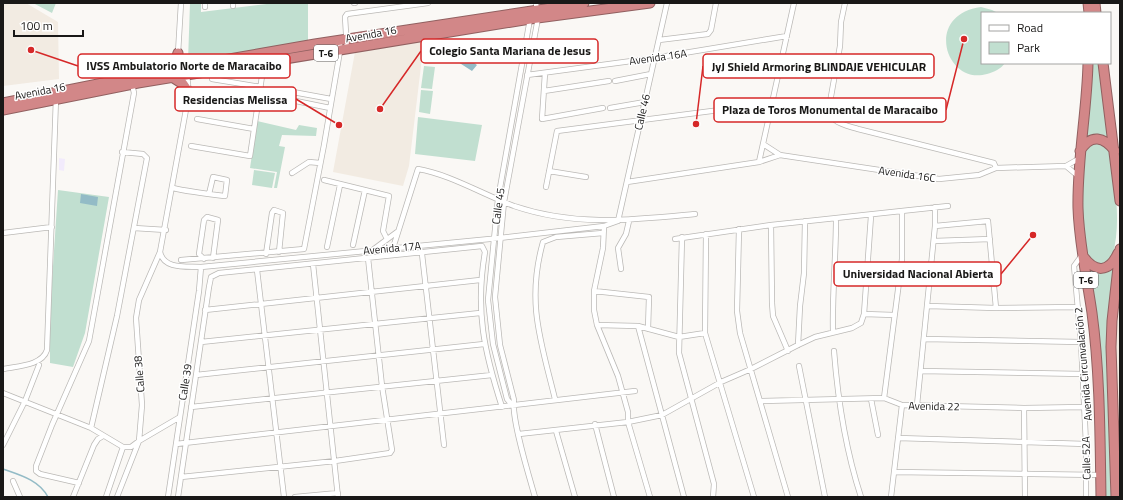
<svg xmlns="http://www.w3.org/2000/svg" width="1123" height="500" viewBox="0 0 1123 500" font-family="'Titillium Web',sans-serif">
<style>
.commercial{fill:#f2ebfc}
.built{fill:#f2ebe2}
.green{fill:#c1dfd0}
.water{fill:#93bbc6}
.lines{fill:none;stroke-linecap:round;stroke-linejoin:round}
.stream{stroke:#93bbc6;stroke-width:1.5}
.street-casing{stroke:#bbb9b6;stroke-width:6}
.highway-casing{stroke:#916060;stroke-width:11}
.street{stroke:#fff;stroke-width:4.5}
.highway{stroke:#d28788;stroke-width:9}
.labels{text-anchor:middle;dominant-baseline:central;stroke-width:3;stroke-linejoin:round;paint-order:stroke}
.shield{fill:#fff;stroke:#5e5d5d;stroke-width:1}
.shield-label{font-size:10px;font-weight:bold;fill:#191817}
.street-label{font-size:11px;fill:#191817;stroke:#fff}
.leader{fill:none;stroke:#d62828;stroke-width:1.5}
.callout-dot{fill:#d62828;stroke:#fff;stroke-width:1.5}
.callout{fill:#fff;stroke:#d62828;stroke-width:1.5}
.callout-label{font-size:12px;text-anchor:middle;font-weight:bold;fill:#191817}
</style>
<rect width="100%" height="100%" fill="#faf8f5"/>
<path class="commercial" d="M59,158L65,159L64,171L59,170Z"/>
<path class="built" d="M3,3H26L58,22L59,79L3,86Z
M424,41L409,166L403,186L333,172L355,52Z
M1120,296V497L1115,350Z"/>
<path class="green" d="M33,3H56L52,13Z
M190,3H201V12L275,3H308V42L188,61Z
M981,7L992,10L998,13H982V63H1005C1001,69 994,72 987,74C946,86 923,15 981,7Z
M1091,63H1100L1112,142C1102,134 1095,138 1084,142Z
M424,66L435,67L432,89L421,88Z
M421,90L433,91L430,114L419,112Z
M418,117L482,125L475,161L415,154Z
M257,121L296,130L299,125L317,128L316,136L282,135L279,146L285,147L277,188H274L277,172L250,168Z
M1101,141L1110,149C1115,185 1123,229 1110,263L1096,265L1087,254L1082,205L1083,155L1089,146Z
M254,170L275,173L272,188L252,185Z
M58,190L109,197L85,333L73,367L50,363V342H48Z
M1116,264L1112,497H1102L1086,265Z"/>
<path class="water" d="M463,55L477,65L472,71L458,62Z
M81,194L98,197L97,206L80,203Z"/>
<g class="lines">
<path class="stream" d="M3,469C20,475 39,480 48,497"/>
<g class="street-casing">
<path id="street" d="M181,3L178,53L184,68
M354,3H355
M845,3L841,22L840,46L830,102C828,123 841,124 858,129L994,163L996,168
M233,6V3
M205,7V3
M659,40L708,34L711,30L716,3
M347,50L345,17L347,14L428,3
M545,73L542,119L603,108
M187,75L189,93L160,252C164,270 187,266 201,267L500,238L604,226L618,221
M527,75L654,58L787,36
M212,79L261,87
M615,81L651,74
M544,91L609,81
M330,108L291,100L293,92L331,99
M610,108L645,102
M197,119L254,129
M763,144L780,155L939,179L979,175L996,168L1066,166L1080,158
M191,146L250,156L264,63
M759,162L794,3
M1066,166L1078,176
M549,171L586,177
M292,173L309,162L320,163
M324,180L389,196L383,231L387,239
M627,182L759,162L780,155
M546,187L557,131L773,103
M173,188C190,192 208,194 225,196L227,180L213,177L209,194
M618,221L667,3
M771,225L772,303L773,316L788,351
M604,226L603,248L594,291V310L597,325L618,376L628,412V422L650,497
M935,226L988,221L996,308
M134,228L166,230
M739,229L737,311L740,333L788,497
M3,233L52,227
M706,234L705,333L754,497
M682,237L679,353L714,484L713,497
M675,239L771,225L948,206
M934,241L990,239
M353,245L365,190
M327,247L340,185
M393,248L418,169C449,174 484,195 514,206C576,227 632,220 695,214
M374,249L397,232
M266,254L272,213L274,210L283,213L279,252
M422,254L444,445
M1082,255L1074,266L1081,342L1086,444V497
M204,259L199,254L204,220L207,217L218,220L213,258
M181,260L304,249L324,145L340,51V41
M313,264L338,497
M621,269L618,248L626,234L629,221
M257,270L284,497
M931,273L994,284
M594,291L649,297L648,329
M928,306L996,308L1078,307
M205,310L480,280
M864,314L871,216
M597,325L638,326L679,337L705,333
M638,326L684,497
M833,332C832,294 836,257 836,219
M924,339L1081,342
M201,342L480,313
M798,345L800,306L804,273L805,221
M834,351C838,402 845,448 861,497
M799,366L825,497
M3,369C17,366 42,366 47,350L56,98
M921,371L1083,374
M196,375L484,344
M3,393L91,428L123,447H131L139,441L180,417
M884,398L902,259V212
M555,399C541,342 526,302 543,242L556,237L603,233
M871,399L878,435
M760,401L884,398L902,405L1024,408L1084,407
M917,405L935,226V207
M513,406L507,399L493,344L488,300L498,199L530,19
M191,407L492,375
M1024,408L1025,497
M595,424L614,497
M91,428L117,316L147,158L143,154L122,152
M556,431L575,497
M519,434L628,422L662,415L721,382L751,369L798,345L815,337L852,328L861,323L864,314L894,315
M898,438L1086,444
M176,444L635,391
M3,445L25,401L39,365
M894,472L1100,475
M181,477L335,461L390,453L392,450L382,386L368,258
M13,481L20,497
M79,483L40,474L36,471V466L52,425L89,341L134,93L132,84
M73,497L94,445L98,439L103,436
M106,497L123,447
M117,497L139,441L142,405L136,318L139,300L160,252
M168,497L199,291L201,267
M178,497L209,287L211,277L219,273L482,246L485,252C475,310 484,351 502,407
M295,497L338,493
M535,497C529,476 511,418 514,400L500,345L495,297L504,202L538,18L536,3
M891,497L902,405"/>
</g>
<g class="highway-casing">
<path id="highway" d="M1088,3L1089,13
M1095,3L1096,13
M1088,63C1087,111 1077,159 1078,208C1079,243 1087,278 1092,313C1100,373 1100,436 1101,497
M1103,63L1120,201
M166,71L176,59L178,53
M172,77L183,84L189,93
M3,103L183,67L315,44L584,3
M3,110L138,83L530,19L650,3
M1080,151C1091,133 1104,137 1115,151
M1083,256C1095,273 1109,273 1118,253
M1116,497L1111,347L1112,321L1120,249"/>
</g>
<use href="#street" class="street"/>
<use href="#highway" class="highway"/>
</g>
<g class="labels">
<g class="shield">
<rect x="314" y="45" width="24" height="16" rx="3"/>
<rect x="1074" y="272" width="24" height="16" rx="3"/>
</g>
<g class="shield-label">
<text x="326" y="53">T-6</text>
<text x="1086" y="280">T-6</text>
</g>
<g class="street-label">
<text transform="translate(371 34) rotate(-10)">Avenida 16</text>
<text transform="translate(658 57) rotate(-8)">Avenida 16A</text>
<text transform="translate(40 91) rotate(-11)">Avenida 16</text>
<text transform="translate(642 112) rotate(-77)">Calle 46</text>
<text transform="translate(907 174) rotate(8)">Avenida 16C</text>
<text transform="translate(498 206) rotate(-82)">Calle 45</text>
<text transform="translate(392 248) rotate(-5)">Avenida 17A</text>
<text transform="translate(1083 364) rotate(-95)">Avenida Circunvalación 2</text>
<text transform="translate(139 374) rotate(-95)">Calle 38</text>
<text transform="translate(185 382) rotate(-81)">Calle 39</text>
<text transform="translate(934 406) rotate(1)">Avenida 22</text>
<text transform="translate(1086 458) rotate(-91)">Calle 52A</text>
</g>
</g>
<path class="leader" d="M380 109L421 51M31 50L78 66M696 124L703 66M339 125L296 99M964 39L946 110M1033 235L1001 274"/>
<g class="callout-dot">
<circle cx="380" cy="109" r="4"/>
<circle cx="31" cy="50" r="4"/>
<circle cx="696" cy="124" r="4"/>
<circle cx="339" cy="125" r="4"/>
<circle cx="964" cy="39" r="4"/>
<circle cx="1033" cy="235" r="4"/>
</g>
<g class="callout">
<rect x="421" y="39" width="177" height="24" rx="4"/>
<rect x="78" y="54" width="212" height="24" rx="4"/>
<rect x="703" y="54" width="231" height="24" rx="4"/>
<rect x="175" y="87" width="121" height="24" rx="4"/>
<rect x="714" y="98" width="232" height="24" rx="4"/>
<rect x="834" y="262" width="167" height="24" rx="4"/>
</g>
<g class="callout-label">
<text x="510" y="55">Colegio Santa Mariana de Jesus</text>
<text x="184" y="70">IVSS Ambulatorio Norte de Maracaibo</text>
<text x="819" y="71">JyJ Shield Armoring BLINDAJE VEHICULAR</text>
<text x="235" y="104">Residencias Melissa</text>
<text x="830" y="114">Plaza de Toros Monumental de Maracaibo</text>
<text x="918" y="278">Universidad Nacional Abierta</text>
</g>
<rect width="1123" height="500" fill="none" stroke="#191817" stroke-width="8"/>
<rect x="981" y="12" width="130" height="52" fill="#ffffff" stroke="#a3a3a2"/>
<rect x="989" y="25" width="20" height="6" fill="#ffffff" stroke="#a3a3a2"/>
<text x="1017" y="32" font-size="12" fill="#191817">Road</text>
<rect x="989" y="42" width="20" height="12" fill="#c1dfd0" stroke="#a3a3a2"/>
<text x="1017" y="52" font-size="12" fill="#191817">Park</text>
<path d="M14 30v6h69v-6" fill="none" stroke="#191817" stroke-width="2"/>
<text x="20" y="30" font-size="12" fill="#191817" stroke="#ffffff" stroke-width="3" paint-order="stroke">100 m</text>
</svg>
